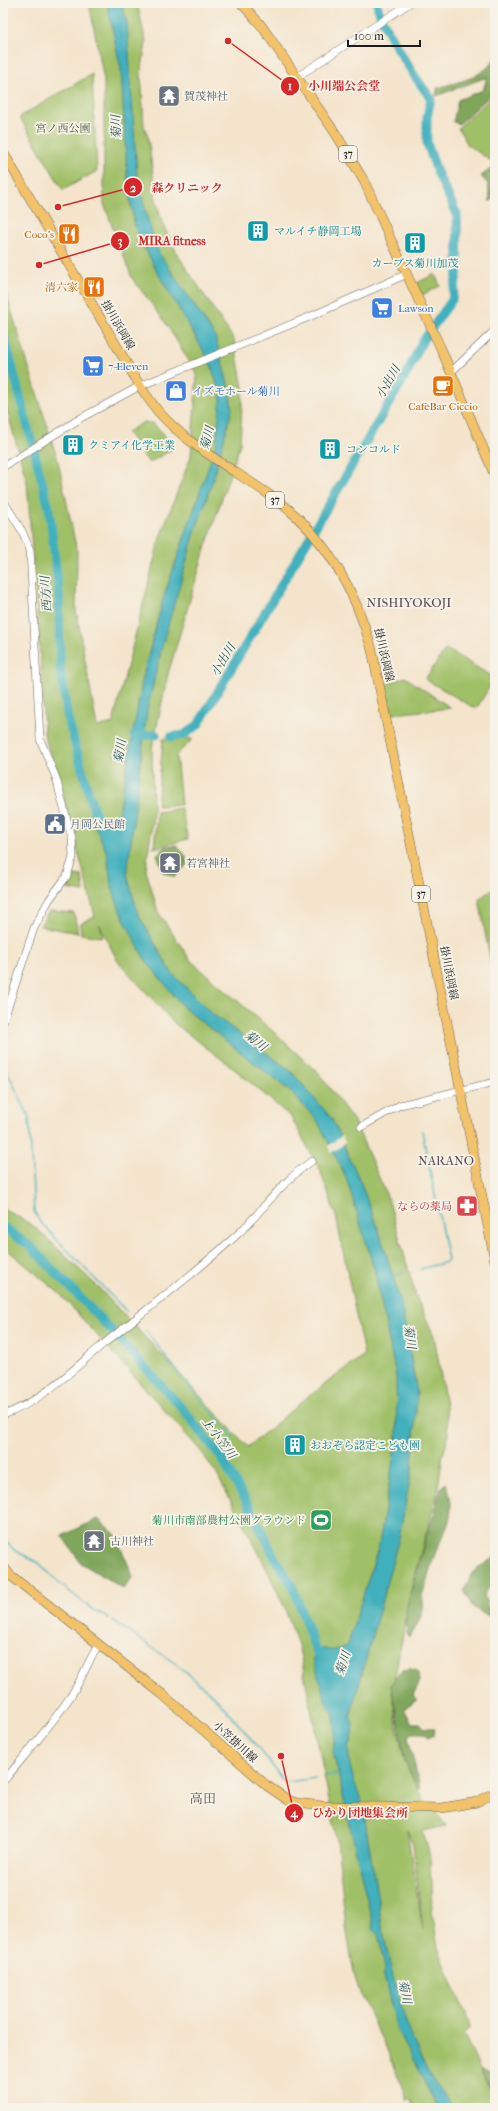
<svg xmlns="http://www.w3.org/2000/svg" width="498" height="2111" viewBox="0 0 498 2111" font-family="'IM FELL French Canon','Noto Serif JP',serif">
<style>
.green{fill:#a0c068;stroke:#5e6e42;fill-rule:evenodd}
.forest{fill:#80a65c;stroke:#4e613c}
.water{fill:#41b0bd;stroke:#2e666c}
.pier{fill:#f4e4cc}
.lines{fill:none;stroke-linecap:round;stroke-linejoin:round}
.stream{stroke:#41b0bd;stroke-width:1.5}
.river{stroke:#41b0bd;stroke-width:9}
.minor-casing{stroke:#68625a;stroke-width:8}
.major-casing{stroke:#68625a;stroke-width:10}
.minor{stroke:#fff;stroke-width:7}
.major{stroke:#f2c36a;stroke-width:9}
.labels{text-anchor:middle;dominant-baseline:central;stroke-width:3.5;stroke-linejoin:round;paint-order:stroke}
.shield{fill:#f7f3e8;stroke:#5e5c59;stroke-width:1}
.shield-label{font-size:10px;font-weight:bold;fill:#1c1c1c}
.worship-label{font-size:11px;fill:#5b616d;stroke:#f7f3e8;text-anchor:start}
.park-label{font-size:11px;fill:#4a5537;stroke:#f7f3e8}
.culture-label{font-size:11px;fill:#0d838f;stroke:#f7f3e8;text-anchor:start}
.food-label{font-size:11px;fill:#c56008;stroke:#f7f3e8;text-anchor:end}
.shop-label{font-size:11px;fill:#366cbe;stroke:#f7f3e8;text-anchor:start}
.street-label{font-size:11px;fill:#1c1c1c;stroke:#f7f3e8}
.service-label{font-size:11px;fill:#4e5e75;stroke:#f7f3e8;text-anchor:start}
.health-label{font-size:11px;fill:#be3a42;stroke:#f7f3e8;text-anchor:end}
.leisure-label{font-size:11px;fill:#27864d;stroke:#f7f3e8;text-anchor:end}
.water-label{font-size:12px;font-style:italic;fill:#2b575c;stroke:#f7f3e8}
.quarter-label{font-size:13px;fill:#615058;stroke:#f7f3e8}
.leader{fill:none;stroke:#d62828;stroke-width:1.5}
.callout-dot{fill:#d62828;stroke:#f7f3e8;stroke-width:1.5}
.mark-label{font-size:12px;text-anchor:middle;font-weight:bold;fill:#fff}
.callout-label{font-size:12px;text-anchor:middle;font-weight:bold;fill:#d62828;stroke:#f7f3e8;stroke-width:3.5;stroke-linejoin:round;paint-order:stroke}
</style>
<rect width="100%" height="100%" fill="#f7f3e8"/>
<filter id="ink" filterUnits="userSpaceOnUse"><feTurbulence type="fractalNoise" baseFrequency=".025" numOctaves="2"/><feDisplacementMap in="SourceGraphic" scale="8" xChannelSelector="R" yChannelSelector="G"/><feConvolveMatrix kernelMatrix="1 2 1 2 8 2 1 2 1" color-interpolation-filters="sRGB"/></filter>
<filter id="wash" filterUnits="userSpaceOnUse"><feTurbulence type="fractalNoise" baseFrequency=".012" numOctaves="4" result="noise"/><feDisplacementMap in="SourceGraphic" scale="16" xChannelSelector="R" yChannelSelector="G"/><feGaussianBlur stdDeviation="0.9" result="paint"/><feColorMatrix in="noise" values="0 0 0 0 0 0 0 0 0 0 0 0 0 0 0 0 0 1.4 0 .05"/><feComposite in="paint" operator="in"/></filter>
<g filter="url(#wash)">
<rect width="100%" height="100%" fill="#f4e4cc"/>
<path class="green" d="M89,3H137L146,43L141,73L144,126L148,137L156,199L162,223L179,257L234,340L243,387L240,444L205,549L168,674L152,749L153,815L146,870L158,912L191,961L275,1033L320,1075L354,1121L388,1198L416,1296L434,1336L446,1405L448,1436L442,1459L437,1495L414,1576L392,1692L397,1728L405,1761L423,1801L439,1816L446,1826L423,1831L430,1857L432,1910L438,1948L469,2023V2029L463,2033L495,2101V2108H415L410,2098L407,2101L394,2065L361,1996L354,1974L346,1927L337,1840L299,1648L284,1606L259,1553L216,1473L200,1450L60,1294L3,1246V1208L35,1227L97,1286L248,1447L305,1399L364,1355L336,1216L320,1170L291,1117L232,1067L174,1023L117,960L99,924L103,935L101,937L81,934L80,924L95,916L62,791L44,735L42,681L27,482L3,396V284L58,461L77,552L76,610L97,727L113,723L160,537L191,456L197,374L165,322L132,278L104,204V80ZM407,1830L413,1845L423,1930Z
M92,74L97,171L63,190L20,118L21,116Z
M495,94V157L491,161L468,145L458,128Z
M435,274L440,286L422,295L415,284Z
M144,422L152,423C161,431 169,438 171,450L149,463L127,432Z
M446,649L495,678L476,709L425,679Z
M405,677L451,708L392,714L385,685Z
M163,739H193L176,755L181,805L157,806Z
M181,808L188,839L154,848L157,812Z
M75,875L82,876L84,892L67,889Z
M495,887V975L493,976L479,899Z
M49,911L74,913L78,933L40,926Z"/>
<path class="forest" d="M495,58V91L459,124L453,122L458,100L483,90L487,77L436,96L437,88C457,82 484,78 495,58Z
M495,166V197L490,202L488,184L481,176Z
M176,845L185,855L188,864L175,877L163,872L157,854L164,847Z
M446,1483C460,1520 441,1532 432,1563C428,1574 426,1585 422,1596C427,1610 417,1625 410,1637L407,1633L406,1609L427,1533L436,1509L437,1501L441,1487Z
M98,1519L115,1534L133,1576L124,1589L81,1563L62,1536Z
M495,1556V1584L493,1583L484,1594L490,1615L487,1616L472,1607L464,1590L472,1573Z
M411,1669L418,1671L419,1683L413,1695L418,1700L409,1705L404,1709L412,1723H420L425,1728H434L435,1730L434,1734L428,1737L425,1733H411L408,1737L420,1788L418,1790L405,1761L391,1685L401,1670Z
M481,2069L494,2075L495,2100Z"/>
<path class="water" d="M107,3H121L127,22L137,176L146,214L159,253L215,336L229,388L232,409L213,480L195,532L162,646L147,711L127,874L138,914L172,973L211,1013L291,1071L332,1119L360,1181L380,1234L401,1303L417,1393L412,1469L399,1538L350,1717L353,1723L351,1744L348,1745C349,1766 352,1776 359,1795C364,1806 365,1821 367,1833C381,1913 388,1995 426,2068C433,2082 444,2095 453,2108H438L397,2030L383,1972L385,1968L378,1934L374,1930L333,1752L335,1734L334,1714L327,1705L313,1658L322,1648C333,1652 338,1651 348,1644L379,1545L397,1436L396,1377L391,1350L375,1272L346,1177L317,1120L290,1091L184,1008L144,958L121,913L111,885L107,853L95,826L101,817L110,820L118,816L144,672L163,599L216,445L221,396L210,362L156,270L136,230L128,190L121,70Z"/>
<path class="pier" d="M342,1136L345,1143L331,1153L328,1146Z"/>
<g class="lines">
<path class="stream" d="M3,1062L29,1117L34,1211L40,1222L126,1311
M420,1269L447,1262L448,1260L422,1131
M391,1276L405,1273
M146,1331L195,1394L234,1437
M3,1538L14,1550L40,1564L60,1584L89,1607L108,1618
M113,1621L179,1666L209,1692L224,1707L266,1757L283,1781L288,1782L315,1778
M323,1776L339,1774"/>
<path class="river" d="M3,331L49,508L59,594L60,667L68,719L94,811L104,831
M134,735H156
M171,737L184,735L198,725L407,373L422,342L452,300L458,270L457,214L437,172L427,143V117L431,98C417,81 379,23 377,3
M3,1227L30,1246L100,1318L182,1408L221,1457L250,1508L277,1562L292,1585L321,1665"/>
</g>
</g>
<g filter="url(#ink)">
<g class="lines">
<g class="minor-casing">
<path id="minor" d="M297,77L410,3
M451,372L495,330
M3,467L81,418L140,386L309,317L407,274
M3,500L22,531L30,550L40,739L56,778L63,805L72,838L73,857L67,876L49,900L34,928L3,1022
M361,1127L400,1105L495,1082
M3,1415C41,1402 71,1371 101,1346C147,1309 196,1273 239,1233C264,1209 283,1180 312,1161
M3,1782C25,1755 48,1729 68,1700C81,1683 87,1662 99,1644"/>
</g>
<g class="major-casing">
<path id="major" d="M241,3L261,25L336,134L364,181L442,351L495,476
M3,152L140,386C145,394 151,402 157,410C188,447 242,474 281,503C329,541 356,592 372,650L495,1261
M3,1566L10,1575L162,1694L266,1785L288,1800L297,1803L322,1806L442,1808L477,1802L495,1792"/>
</g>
<use href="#minor" class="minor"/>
<use href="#major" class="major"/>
</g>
</g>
<defs>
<g id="temple-square" transform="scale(1.15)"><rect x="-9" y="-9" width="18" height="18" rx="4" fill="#6b7280" stroke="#f7f3e8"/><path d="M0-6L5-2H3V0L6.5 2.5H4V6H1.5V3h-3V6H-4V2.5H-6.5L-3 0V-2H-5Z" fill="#fff"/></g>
<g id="building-square" transform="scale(1.15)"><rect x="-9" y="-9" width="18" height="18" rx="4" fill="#0f9aa8" stroke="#f7f3e8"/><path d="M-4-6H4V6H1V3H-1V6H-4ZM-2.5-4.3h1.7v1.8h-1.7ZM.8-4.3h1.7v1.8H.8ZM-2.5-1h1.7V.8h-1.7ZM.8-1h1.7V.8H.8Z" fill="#fff"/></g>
<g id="restaurant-square" transform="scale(1.15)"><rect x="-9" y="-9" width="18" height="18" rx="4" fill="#e8710a" stroke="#f7f3e8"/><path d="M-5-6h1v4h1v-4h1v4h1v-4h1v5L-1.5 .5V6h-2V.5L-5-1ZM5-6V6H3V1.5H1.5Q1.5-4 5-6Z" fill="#fff"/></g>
<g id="supermarket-square" transform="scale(1.15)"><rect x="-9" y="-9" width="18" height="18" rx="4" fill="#3f7fe0" stroke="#f7f3e8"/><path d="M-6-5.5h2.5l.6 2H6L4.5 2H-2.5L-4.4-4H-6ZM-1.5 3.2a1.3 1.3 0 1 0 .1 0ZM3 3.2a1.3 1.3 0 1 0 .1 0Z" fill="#fff"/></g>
<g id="cafe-square" transform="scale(1.15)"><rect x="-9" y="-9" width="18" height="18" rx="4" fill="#e8710a" stroke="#f7f3e8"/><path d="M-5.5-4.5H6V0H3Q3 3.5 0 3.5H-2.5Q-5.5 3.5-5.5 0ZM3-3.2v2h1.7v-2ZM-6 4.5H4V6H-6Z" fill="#fff"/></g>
<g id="shop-square" transform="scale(1.15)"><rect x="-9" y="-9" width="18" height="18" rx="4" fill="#3f7fe0" stroke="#f7f3e8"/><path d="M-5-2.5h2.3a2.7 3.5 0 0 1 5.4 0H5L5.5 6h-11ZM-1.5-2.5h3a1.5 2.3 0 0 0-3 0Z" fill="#fff"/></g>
<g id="civic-square" transform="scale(1.15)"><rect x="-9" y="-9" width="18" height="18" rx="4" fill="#5c6f8a" stroke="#f7f3e8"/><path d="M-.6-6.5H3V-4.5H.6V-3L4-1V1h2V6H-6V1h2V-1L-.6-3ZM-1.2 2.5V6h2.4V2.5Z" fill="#fff"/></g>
<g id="pharmacy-square" transform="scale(1.15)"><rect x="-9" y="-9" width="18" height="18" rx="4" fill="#e0444e" stroke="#f7f3e8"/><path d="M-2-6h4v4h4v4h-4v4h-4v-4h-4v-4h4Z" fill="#fff"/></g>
<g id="stadium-square" transform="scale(1.15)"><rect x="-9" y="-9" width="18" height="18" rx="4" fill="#2e9e5b" stroke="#f7f3e8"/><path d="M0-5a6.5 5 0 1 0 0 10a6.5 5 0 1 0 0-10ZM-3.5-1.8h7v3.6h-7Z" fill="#fff"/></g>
</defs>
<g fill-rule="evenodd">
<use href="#temple-square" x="169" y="96"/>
<use href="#building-square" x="258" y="231"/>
<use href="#restaurant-square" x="69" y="234"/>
<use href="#building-square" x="415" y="243"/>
<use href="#restaurant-square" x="94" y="287"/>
<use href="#supermarket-square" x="382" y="308"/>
<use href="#supermarket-square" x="93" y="366"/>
<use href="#cafe-square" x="443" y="386"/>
<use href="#shop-square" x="176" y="391"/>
<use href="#building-square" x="73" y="445"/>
<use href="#building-square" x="330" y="449"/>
<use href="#civic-square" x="55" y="824"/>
<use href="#temple-square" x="170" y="863"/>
<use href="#pharmacy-square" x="467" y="1206"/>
<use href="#building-square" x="295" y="1445"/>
<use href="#stadium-square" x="321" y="1520"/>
<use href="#temple-square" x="94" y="1541"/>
</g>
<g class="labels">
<g class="shield">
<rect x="339" y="146" width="18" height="16" rx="3"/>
<rect x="266" y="492" width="18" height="16" rx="3"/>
<rect x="412" y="886" width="18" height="16" rx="3"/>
</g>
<g class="shield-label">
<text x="348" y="154">37</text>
<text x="275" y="500">37</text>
<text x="421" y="894">37</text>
</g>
<g class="worship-label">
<text x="184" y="96">賀茂神社</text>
<text x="186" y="863">若宮神社</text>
<text x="110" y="1541">古川神社</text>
</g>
<g class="park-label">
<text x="63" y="128">宮ノ西公園</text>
</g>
<g class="culture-label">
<text x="274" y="231">マルイチ静岡工場</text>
<text x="415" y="263" text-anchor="middle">カーブス菊川加茂</text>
<text x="88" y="445">クミアイ化学工業</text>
<text x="346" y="449">コンコルド</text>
<text x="310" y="1445">おおぞら認定こども園</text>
</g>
<g class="food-label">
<text x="54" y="234">Coco's</text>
<text x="78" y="287">清六家</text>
<text x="443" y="406" text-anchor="middle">CafeBar Ciccio</text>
</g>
<g class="shop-label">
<text x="398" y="308">Lawson</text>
<text x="108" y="366">7-Eleven</text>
<text x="192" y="391">イズモホール菊川</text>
</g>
<g class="street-label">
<text transform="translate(118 325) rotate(60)">掛川浜岡線</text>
<text transform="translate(384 655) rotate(77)">掛川浜岡線</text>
<text transform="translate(449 973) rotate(79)">掛川浜岡線</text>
<text transform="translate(235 1742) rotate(42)">小笠掛川線</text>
</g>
<g class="service-label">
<text x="70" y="824">月岡公民館</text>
</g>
<g class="health-label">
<text x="452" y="1206">ならの薬局</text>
</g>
<g class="leisure-label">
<text x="306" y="1520">菊川市南部農村公園グラウンド</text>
</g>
<g class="water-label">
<text transform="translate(116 127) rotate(-92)">菊川</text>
<text transform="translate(388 382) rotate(-60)">小出川</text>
<text transform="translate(207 438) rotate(-76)">菊川</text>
<text transform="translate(46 594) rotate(-94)">西方川</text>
<text transform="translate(223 660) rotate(-59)">小出川</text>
<text transform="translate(120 751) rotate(-81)">菊川</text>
<text transform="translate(256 1041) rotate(38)">菊川</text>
<text transform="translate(410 1337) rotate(82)">菊川</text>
<text transform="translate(219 1438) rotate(53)">上小笠川</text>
<text transform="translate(343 1663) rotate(-72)">菊川</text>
<text transform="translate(405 1992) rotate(78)">菊川</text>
</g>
<g class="quarter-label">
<text x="409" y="602">NISHIYOKOJI</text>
<text x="446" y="1160">NARANO</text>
<text x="203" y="1798">高田</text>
</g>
</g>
<path class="leader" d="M228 41L290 86M58 207L133 187M39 265L120 241M281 1756L294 1813"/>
<g class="callout-dot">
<circle cx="228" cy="41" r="4"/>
<circle cx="58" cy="207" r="4"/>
<circle cx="39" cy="265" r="4"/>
<circle cx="281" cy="1756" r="4"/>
<circle cx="290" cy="86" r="10"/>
<circle cx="133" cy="187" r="10"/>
<circle cx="120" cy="241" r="10"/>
<circle cx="294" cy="1813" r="10"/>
</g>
<g class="mark-label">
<text x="290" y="90">1</text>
<text x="133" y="192">2</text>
<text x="120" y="245">3</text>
<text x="294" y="1817">4</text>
</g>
<g class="callout-label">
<text x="344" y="90">小川端公会堂</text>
<text x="187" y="192">森クリニック</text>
<text x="172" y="245">MIRA fitness</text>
<text x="360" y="1817">ひかり団地集会所</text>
</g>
<rect width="498" height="2111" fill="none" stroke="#f7f3e8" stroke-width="16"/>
<path d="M348 40v6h72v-6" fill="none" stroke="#1c1c1c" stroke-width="2"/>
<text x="354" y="40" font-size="12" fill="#1c1c1c" stroke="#f7f3e8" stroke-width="3" paint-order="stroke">100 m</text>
</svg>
